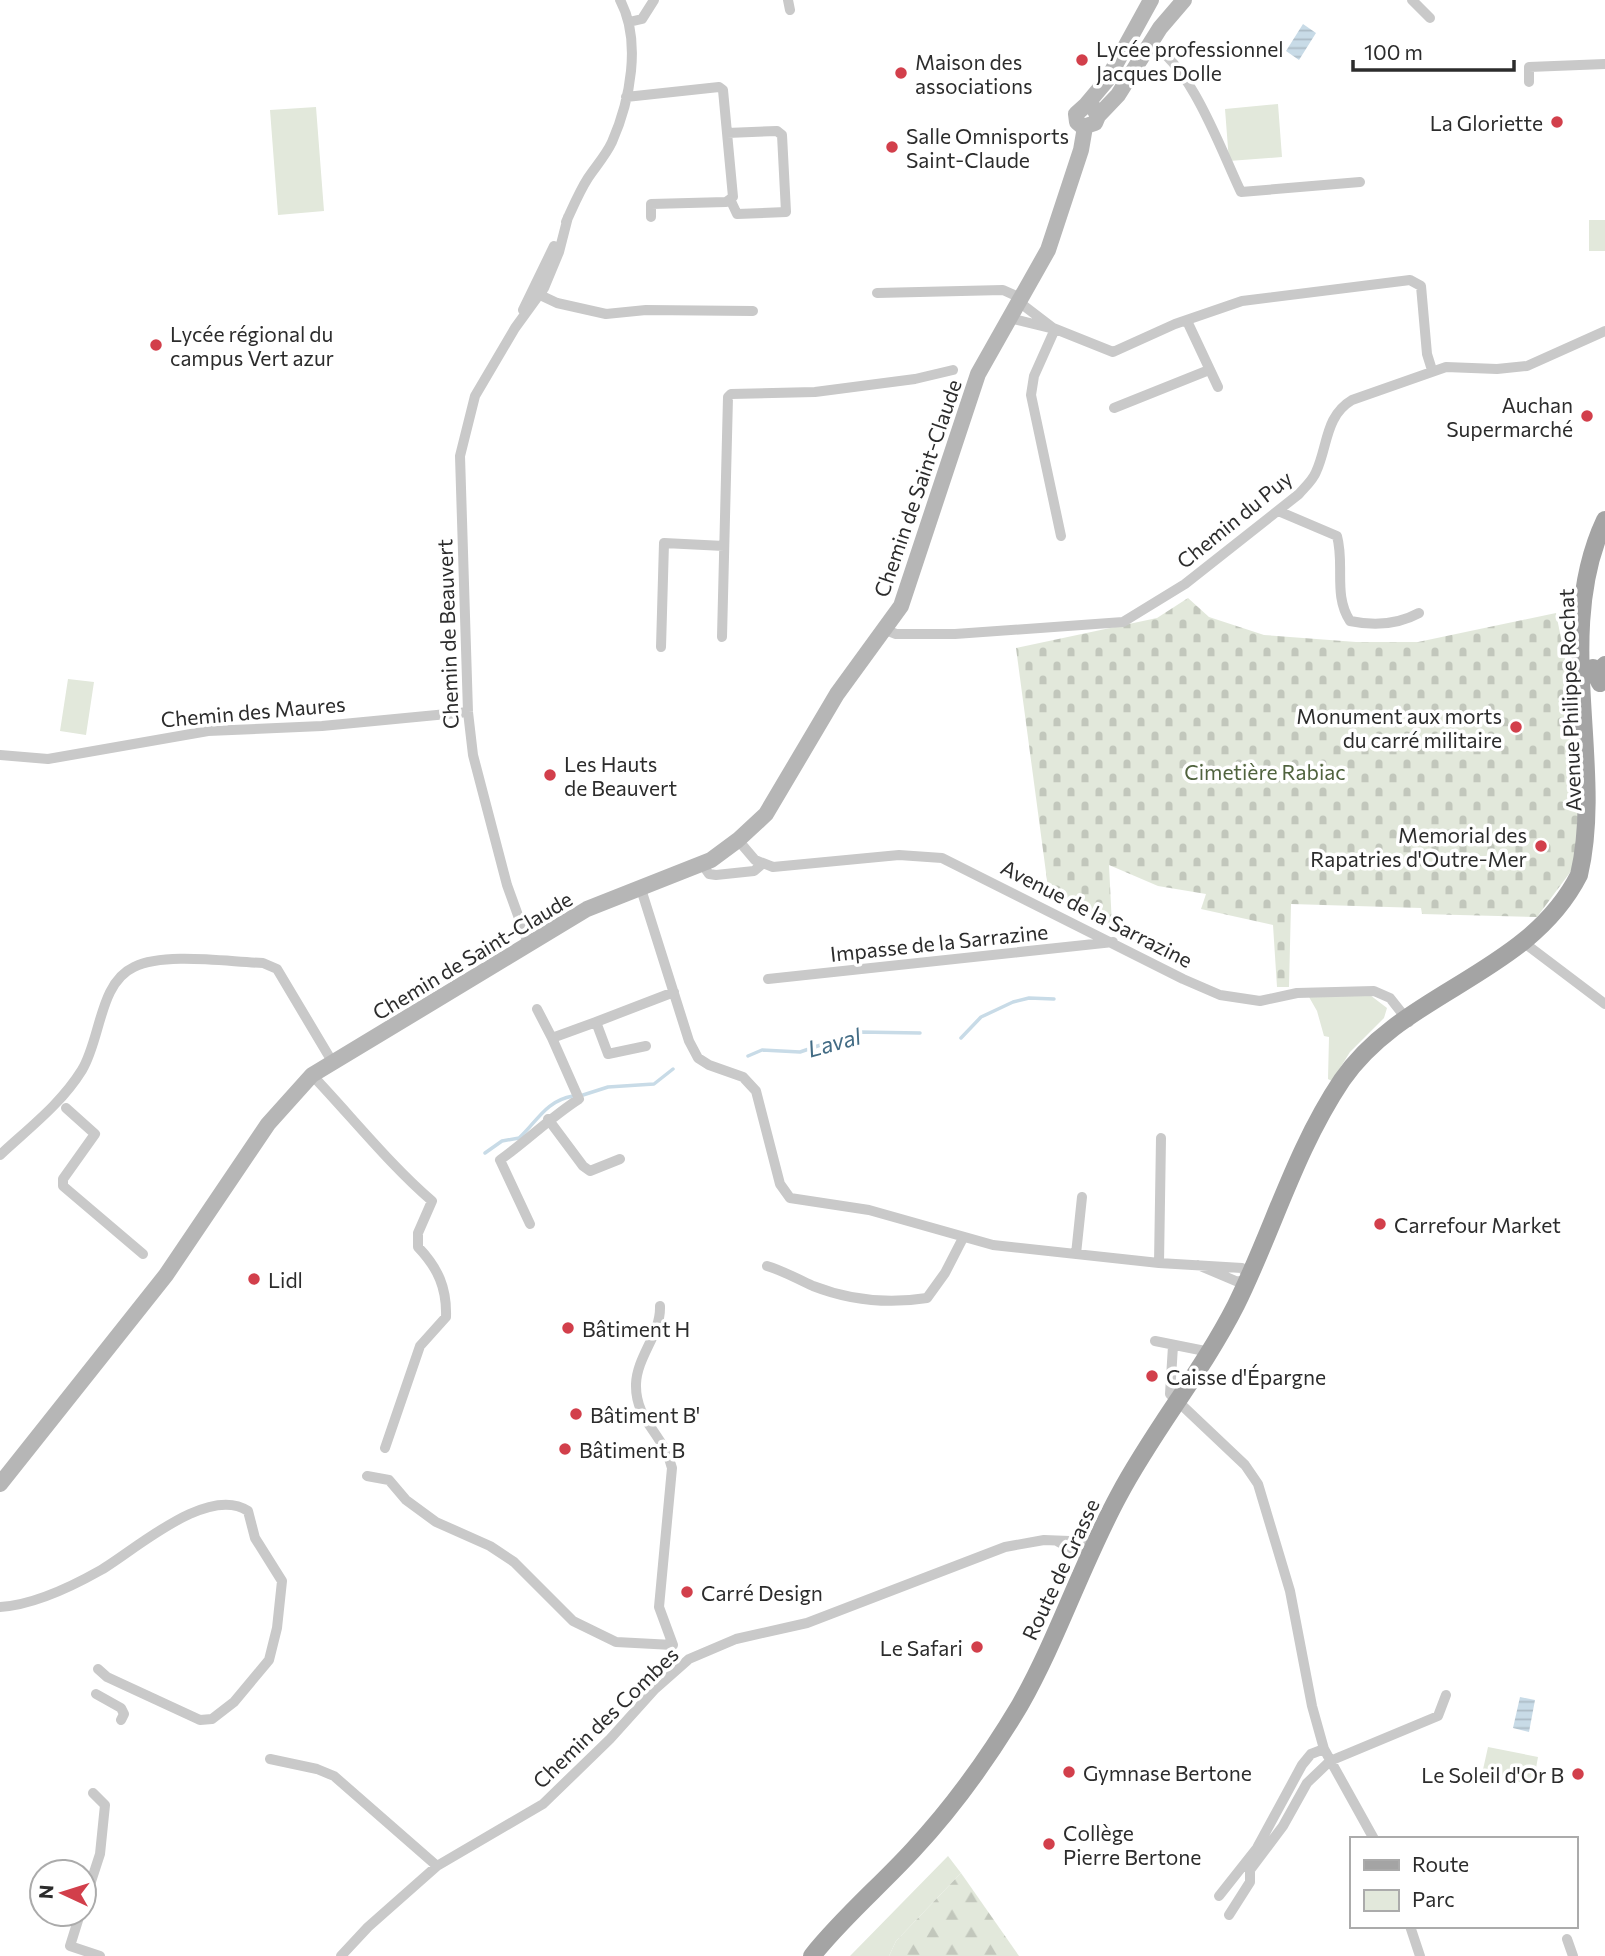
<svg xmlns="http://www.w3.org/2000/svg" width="1605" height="1956" viewBox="0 0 1605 1956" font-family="Commissioner,sans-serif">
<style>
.green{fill:#e2e8db}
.forest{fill:url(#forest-firs)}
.cemetery{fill:url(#cemetery-stones)}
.water{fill:url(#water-rules)}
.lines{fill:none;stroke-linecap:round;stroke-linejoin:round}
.stream{stroke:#c8dbe7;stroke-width:3.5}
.street{stroke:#c9c9c9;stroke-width:10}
.secondary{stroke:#b6b6b6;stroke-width:16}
.primary{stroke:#a4a4a4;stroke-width:18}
.poi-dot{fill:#d23f4b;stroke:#fff;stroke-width:2.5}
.labels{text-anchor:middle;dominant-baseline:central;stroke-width:7;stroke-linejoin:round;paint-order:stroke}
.poi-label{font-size:21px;fill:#2c2c2c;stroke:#fff;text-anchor:start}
.street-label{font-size:21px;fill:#2c2c2c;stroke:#fff}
.park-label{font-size:21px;fill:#50633e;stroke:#fff}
.water-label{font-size:23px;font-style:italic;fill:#436c85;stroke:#fff}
</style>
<defs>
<pattern id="forest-firs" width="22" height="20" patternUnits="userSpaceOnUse" patternTransform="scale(1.75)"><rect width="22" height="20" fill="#e2e8db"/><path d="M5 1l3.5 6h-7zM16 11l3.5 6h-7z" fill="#c2c7bc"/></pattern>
<pattern id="cemetery-stones" width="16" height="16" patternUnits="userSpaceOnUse" patternTransform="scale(1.75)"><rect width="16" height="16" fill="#e2e8db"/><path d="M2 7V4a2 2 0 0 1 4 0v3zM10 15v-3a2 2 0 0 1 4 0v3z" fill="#c2c7bc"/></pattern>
<pattern id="water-rules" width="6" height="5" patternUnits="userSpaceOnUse" patternTransform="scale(1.75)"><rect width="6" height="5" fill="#c8dbe7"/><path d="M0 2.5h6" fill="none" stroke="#acbcc6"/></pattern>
</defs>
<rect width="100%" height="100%" fill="#fff"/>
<path class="green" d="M1278,104L1282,157L1229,161L1225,109Z
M316,107L324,211L278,215L270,110Z
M1589,220H1605V251H1589Z
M68,679L94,682L86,735L60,731Z
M1370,995L1387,1008L1384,1018L1350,1052L1332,1081L1328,1079L1329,1037L1324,1036L1317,1011L1309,997Z
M1488,1747L1538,1757L1533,1785L1482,1774Z
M948,1856L961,1873L896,1941L889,1956H850Z"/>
<path class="forest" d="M961,1873L1019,1956H889L896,1941Z"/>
<path class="cemetery" d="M1188,598L1209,617L1264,635L1356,642H1418L1556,613L1587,769L1577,824L1580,859L1537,917L1422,914L1421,908L1291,904L1289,987H1277L1273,925L1201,909L1206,894L1158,886L1109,865L1112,926L1049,895L1016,648L1157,618Z"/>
<path class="water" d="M1303,24L1316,33L1299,60L1286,51Z
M1520,1697L1535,1700L1529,1732L1513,1728Z"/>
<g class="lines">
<path class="stream" d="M961,1038L981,1017L1013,1002L1029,998L1054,999
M748,1056L762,1050L800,1052L859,1032L920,1033
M583,1095L608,1087L654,1084L673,1069
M485,1153L502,1141L519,1138C537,1122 545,1101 573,1096"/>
<path class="street" d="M788,0L790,10
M1412,0L1430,18
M629,22L642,19L654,0
M1150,43C1192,67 1220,148 1241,192L1360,182
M1529,82V67L1605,64
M626,97L719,87L723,90L733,197L726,202L651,204V217
M727,133L777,131L782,135L786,212L737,214L730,199
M566,222C573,207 579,192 588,178C596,166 606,155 612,142C630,101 642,41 620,0
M877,293L1003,290L1021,298
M540,295L557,303L606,314L646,310L753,311
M1019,302L1053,328L1113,352L1175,324L1242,301L1410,280L1421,286L1427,354L1432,370
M523,310L554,246
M1009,318L1050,328
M1187,321L1218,387
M1055,329L1034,376L1031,395L1061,536
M1114,408L1209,370
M1278,511L1337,536C1345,565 1333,595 1350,621C1374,626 1397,625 1419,613
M886,630L896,634H955L1123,622L1185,584L1299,494C1305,487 1313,480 1316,472C1328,446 1325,416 1352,400L1446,367L1497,369L1527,366L1605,331
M722,637L728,397L731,394L815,392L915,379L953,370
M661,647L664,543L724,546
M0,755L48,759L208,731L322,726L468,712
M738,840L755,860L773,867L899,855L942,858L1183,979L1220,995L1260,1001L1297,993L1374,991L1390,998L1409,1022
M702,864L709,874L716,875L754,871L762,864
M641,889L689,1041L698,1058L709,1065L743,1077L756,1091L780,1184L790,1198L869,1210L993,1245L1159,1263L1242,1268L1249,1277L1238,1282L1198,1265
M1523,942L1605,1004
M528,943L507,885L473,755L468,712L460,456L475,396L515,328L544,288L559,252L568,217
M768,979L1113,942
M537,1009L552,1038
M646,1046L608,1054L596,1022L674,992
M312,1075C351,1116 390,1165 432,1201L418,1233V1247C438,1268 447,1288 446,1317L420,1346L385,1448
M66,1108L95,1134L63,1179V1186L143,1254
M548,1119L583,1166L590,1171L620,1159
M0,1155C29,1128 61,1104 82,1070C101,1039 99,983 134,967C165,952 228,962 263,963L277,969L333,1063
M530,1224L500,1160C528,1140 551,1117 579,1099L552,1038L596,1022
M1076,1254L1082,1197
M1159,1263L1161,1138
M767,1266C784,1271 797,1279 813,1286C849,1300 889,1304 927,1298L945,1273L963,1238
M1155,1341L1210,1352
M1173,1346L1170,1394L1245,1465L1258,1484L1290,1591L1312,1706L1324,1749L1374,1839
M367,1476L389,1480L406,1500L436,1522L490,1546L514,1562L573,1621L616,1642L673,1645L659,1607L672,1468C664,1434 635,1421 636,1384C637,1356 661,1334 660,1306
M1057,1541L1087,1557
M0,1607C34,1605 71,1587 101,1570C135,1550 208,1484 248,1511L255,1538L282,1581L277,1628L269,1660L234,1702L212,1719L200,1720L107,1677L98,1669
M96,1694L121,1708L124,1714L121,1720
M270,1759L317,1769L334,1776L437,1866
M1219,1896L1257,1848L1302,1765L1311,1754L1324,1749
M84,1903L100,1854L105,1805L93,1793
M80,1914L70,1946L100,1956
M1229,1915L1250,1882V1870L1283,1826L1307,1783L1330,1761L1438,1716L1446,1695
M1410,1926L1420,1956
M1567,1939L1573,1956
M341,1956L368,1927L437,1866L543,1804L610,1739L655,1689L689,1659L736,1639L807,1623L1005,1547L1044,1540L1095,1542"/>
<path class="secondary" d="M1086,105L1107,80L1151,0
M1098,116L1093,107L1086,105L1076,114L1077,122L1083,127L1095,123L1098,116L1118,95L1160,28L1184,0
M0,1484L166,1275L268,1124L312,1075L587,909L711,860L738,840L766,814L837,694L901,606L978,374L1048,250L1081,150L1085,127"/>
<path class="primary" d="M1593,668L1600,683L1605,665
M812,1956C842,1918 880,1886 913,1850C954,1806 989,1757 1020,1705C1058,1638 1082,1563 1119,1495C1154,1429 1202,1372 1236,1305C1273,1230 1295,1150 1342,1080C1403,991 1528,975 1579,875C1605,766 1552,632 1605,520"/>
</g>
<g class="poi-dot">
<circle cx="1082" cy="60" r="7"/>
<circle cx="901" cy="73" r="7"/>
<circle cx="1557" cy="122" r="7"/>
<circle cx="892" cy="147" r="7"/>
<circle cx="156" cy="345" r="7"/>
<circle cx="1587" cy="416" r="7"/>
<circle cx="1516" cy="727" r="7"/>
<circle cx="550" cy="775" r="7"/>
<circle cx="1541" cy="846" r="7"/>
<circle cx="1380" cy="1224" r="7"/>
<circle cx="254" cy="1279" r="7"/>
<circle cx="568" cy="1328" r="7"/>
<circle cx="1152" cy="1376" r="7"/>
<circle cx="576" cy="1414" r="7"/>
<circle cx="565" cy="1449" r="7"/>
<circle cx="687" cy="1592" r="7"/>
<circle cx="977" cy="1647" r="7"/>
<circle cx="1069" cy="1772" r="7"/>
<circle cx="1578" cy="1774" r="7"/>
<circle cx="1049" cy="1844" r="7"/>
</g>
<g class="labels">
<g class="poi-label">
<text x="1096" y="48">Lycée professionnel<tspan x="1096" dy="24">Jacques Dolle</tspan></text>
<text x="915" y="61">Maison des<tspan x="915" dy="24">associations</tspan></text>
<text x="1543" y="122" text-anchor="end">La Gloriette</text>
<text x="906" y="135">Salle Omnisports<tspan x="906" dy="24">Saint-Claude</tspan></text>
<text x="170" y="333">Lycée régional du<tspan x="170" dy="24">campus Vert azur</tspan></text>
<text x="1573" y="404" text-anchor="end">Auchan<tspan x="1573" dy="24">Supermarché</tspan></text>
<text x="1502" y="715" text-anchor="end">Monument aux morts<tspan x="1502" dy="24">du carré militaire</tspan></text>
<text x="564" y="763">Les Hauts<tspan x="564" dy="24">de Beauvert</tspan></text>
<text x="1527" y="834" text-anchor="end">Memorial des<tspan x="1527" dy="24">Rapatries d'Outre-Mer</tspan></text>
<text x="1394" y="1224">Carrefour Market</text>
<text x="268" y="1279">Lidl</text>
<text x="582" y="1328">Bâtiment H</text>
<text x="1166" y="1376">Caisse d'Épargne</text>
<text x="590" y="1414">Bâtiment B'</text>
<text x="579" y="1449">Bâtiment B</text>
<text x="701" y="1592">Carré Design</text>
<text x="963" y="1647" text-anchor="end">Le Safari</text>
<text x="1083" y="1772">Gymnase Bertone</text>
<text x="1564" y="1774" text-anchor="end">Le Soleil d'Or B</text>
<text x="1063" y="1832">Collège<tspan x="1063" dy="24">Pierre Bertone</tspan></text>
</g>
<g class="street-label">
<text transform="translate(917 488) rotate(-71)">Chemin de Saint-Claude</text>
<text transform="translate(1234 519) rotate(-39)">Chemin du Puy</text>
<text transform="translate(447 634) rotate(-92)">Chemin de Beauvert</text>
<text transform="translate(1569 700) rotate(-92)">Avenue Philippe Rochat</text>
<text transform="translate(253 711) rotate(-5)">Chemin des Maures</text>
<text transform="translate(1097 913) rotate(27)">Avenue de la Sarrazine</text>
<text transform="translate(939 942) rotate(-6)">Impasse de la Sarrazine</text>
<text transform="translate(472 955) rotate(-31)">Chemin de Saint-Claude</text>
<text transform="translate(1060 1569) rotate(-65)">Route de Grasse</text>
<text transform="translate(605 1717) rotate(-44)">Chemin des Combes</text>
</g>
<g class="park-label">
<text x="1265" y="771">Cimetière Rabiac</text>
</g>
<g class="water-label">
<text transform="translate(834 1042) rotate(-15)">Laval</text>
</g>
</g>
<rect x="1350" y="1837" width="228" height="91" fill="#ffffff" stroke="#ababab" stroke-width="2"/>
<rect x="1364" y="1860" width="35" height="10" fill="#a4a4a4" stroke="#ababab" stroke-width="2"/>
<text x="1412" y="1872" font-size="21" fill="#2c2c2c">Route</text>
<rect x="1364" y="1890" width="35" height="21" fill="#e2e8db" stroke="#ababab" stroke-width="2"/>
<text x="1412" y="1907" font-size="21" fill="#2c2c2c">Parc</text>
<g transform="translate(63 1893) rotate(274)"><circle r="33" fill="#ffffff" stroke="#ababab" stroke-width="2"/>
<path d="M0-5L12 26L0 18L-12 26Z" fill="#d23f4b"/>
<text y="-10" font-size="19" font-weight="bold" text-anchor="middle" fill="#2c2c2c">N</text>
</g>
<path d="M1353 60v10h161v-10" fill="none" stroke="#2c2c2c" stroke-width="3.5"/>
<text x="1364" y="60" font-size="21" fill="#2c2c2c" stroke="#ffffff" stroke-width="5" paint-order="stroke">100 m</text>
</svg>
